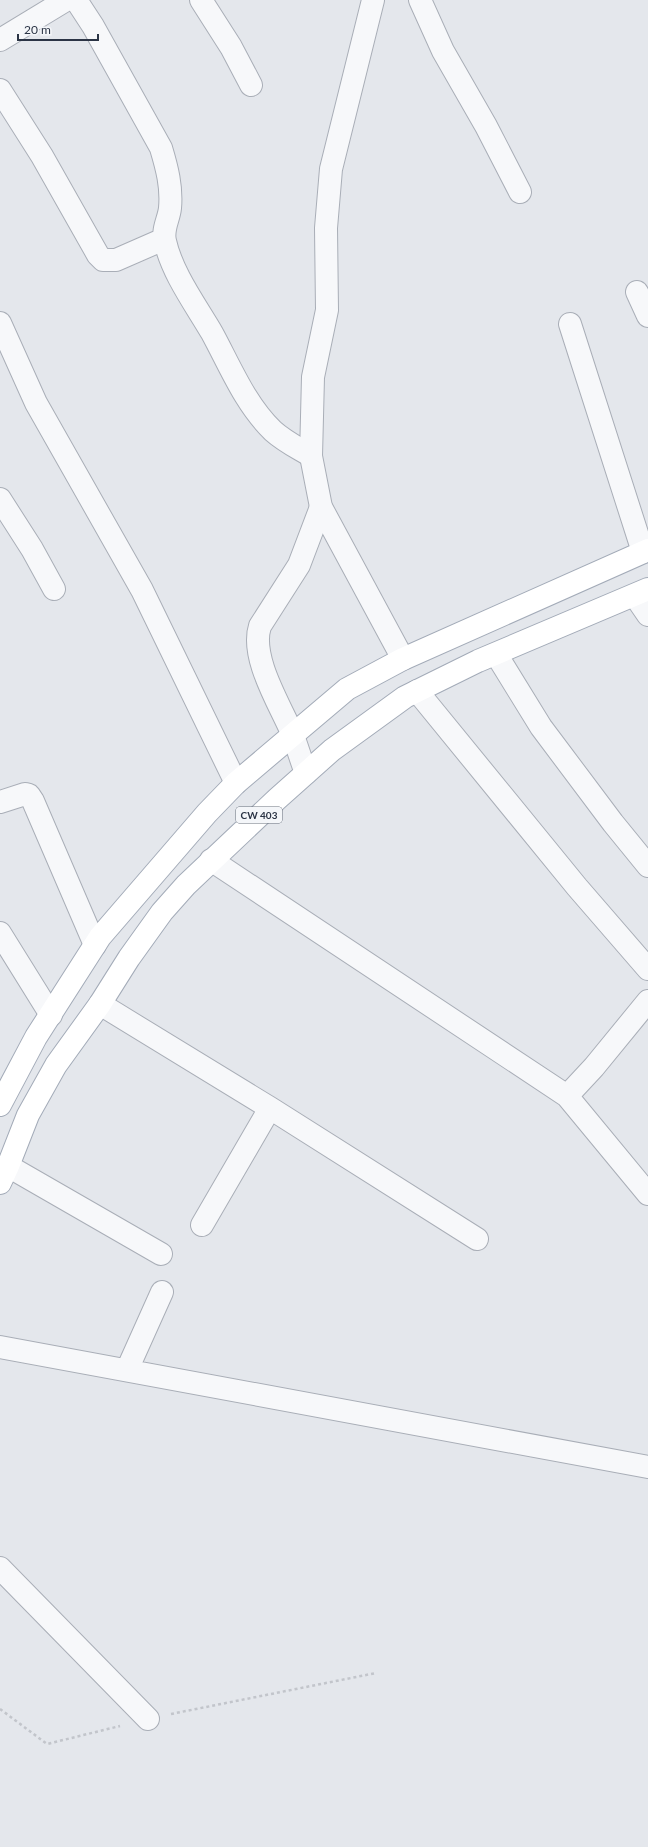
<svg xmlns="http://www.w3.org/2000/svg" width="648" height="1847" viewBox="0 0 648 1847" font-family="Lato,sans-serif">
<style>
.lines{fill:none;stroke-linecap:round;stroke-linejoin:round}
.minor-casing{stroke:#a9aeb7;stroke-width:24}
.tertiary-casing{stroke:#a9aeb7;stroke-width:24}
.primary-casing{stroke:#a3abb8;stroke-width:24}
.path{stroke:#c2c5cb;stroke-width:2.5;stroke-dasharray:3 3;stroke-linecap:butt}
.minor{stroke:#f7f8fa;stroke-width:22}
.tertiary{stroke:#f7f8fa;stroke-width:22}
.primary{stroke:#fff;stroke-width:22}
.labels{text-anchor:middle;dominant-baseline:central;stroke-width:3.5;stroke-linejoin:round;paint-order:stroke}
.shield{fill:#f4f6f9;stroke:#676e7b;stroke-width:1}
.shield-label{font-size:10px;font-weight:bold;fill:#2b3445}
</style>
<rect width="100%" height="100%" fill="#e4e7ec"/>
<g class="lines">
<g class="minor-casing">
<path id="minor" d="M76,0L93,26L161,148C167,168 172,187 170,208C169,219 162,229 165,241C172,273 195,304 212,333C230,366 245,404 273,431C284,441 298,448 311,456
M201,0L231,47L251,85
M420,0L443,51L486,126L520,192
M0,40L66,0
M0,90L42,156L98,255L103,260H116L164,239
M637,292L648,316
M0,323L36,403L142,590L236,783
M570,324L643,552
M0,499L32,549L54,589
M635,596L648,615
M496,654L541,727L613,823L648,866
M417,691L577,887L648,969
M306,773C301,760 297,746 292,733C279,703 250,657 260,626L299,565L321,507
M0,802L25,794L29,795L33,801L95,945
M211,860L567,1096L648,1194
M0,933L51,1015
M100,1004L270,1108L477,1239
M567,1096L594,1067L648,1001
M8,1166L161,1254
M202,1225L270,1108
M0,1347L648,1467
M127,1370L162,1292
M0,1568L148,1719"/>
</g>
<g class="tertiary-casing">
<path id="tertiary" d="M373,0L331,169L326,228L327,310L313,377L311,456L321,507L403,659"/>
</g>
<g class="primary-casing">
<path id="primary" d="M0,1105L36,1037L100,937L207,813L236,783L347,689L403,659L648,550
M0,1183L8,1166L28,1115L56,1065L100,1004L129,958L162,912L186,885L277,799L332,750L405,697L478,661L648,589"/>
</g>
<path class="path" d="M0,1709L47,1744L120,1726
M171,1714L376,1673"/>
<use href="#minor" class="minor"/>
<use href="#tertiary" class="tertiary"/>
<use href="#primary" class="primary"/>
</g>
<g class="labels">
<rect class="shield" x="236" y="807" width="46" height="16" rx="3"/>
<g class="shield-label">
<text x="259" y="815">CW 403</text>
</g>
</g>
<path d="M18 34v6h80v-6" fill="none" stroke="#2b3445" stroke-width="2"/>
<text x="24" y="34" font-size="12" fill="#2b3445" stroke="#f4f6f9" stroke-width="3" paint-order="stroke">20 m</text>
</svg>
